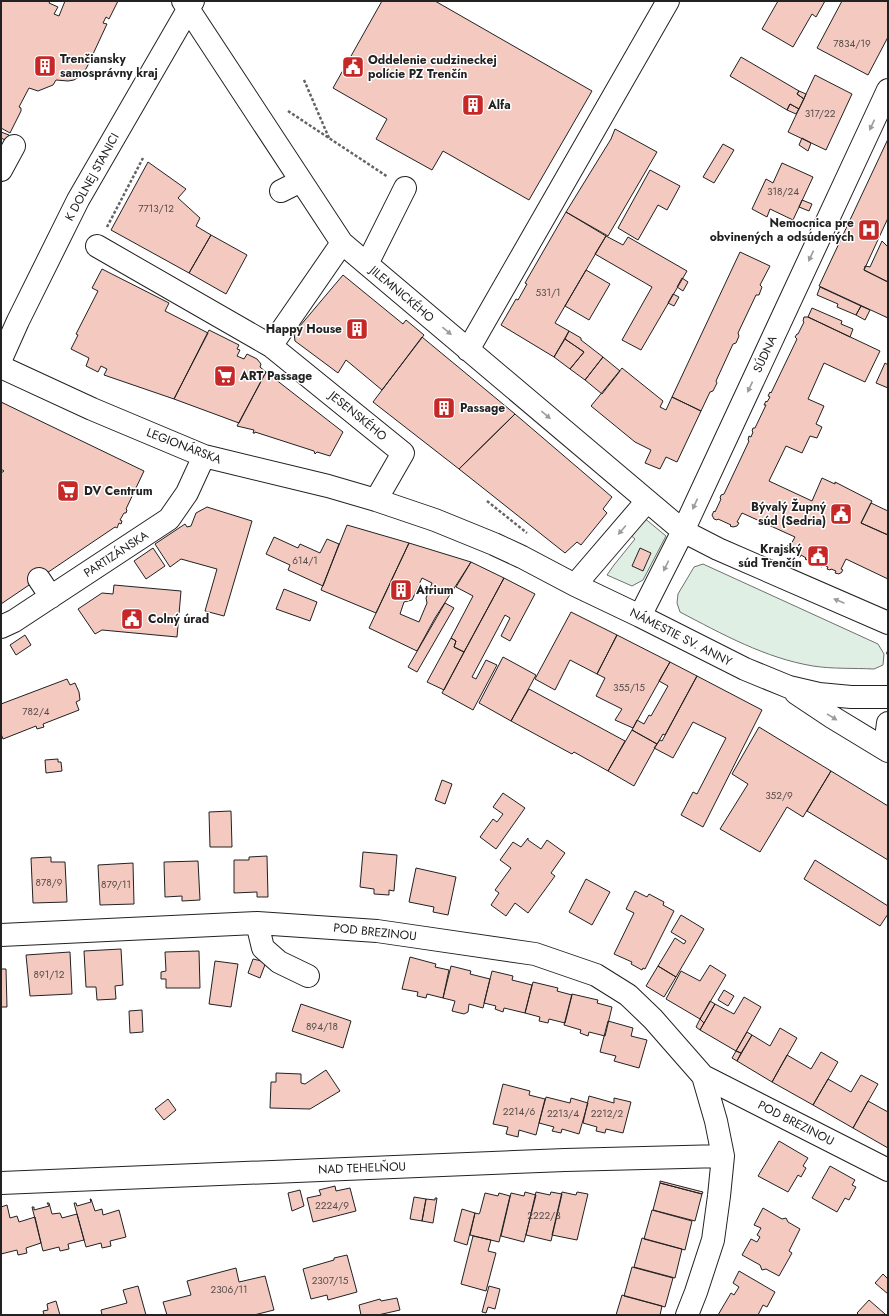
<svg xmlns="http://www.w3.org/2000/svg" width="889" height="1316" viewBox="0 0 889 1316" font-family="Jost,sans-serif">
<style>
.green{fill:#e0efe3;stroke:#6f6f6f}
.building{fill:#f3c9c0;stroke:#222;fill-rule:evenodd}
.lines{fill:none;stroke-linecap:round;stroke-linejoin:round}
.minor-casing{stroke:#222;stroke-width:24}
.path{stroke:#646464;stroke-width:2.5;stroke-dasharray:3 2;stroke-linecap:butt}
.minor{stroke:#fff;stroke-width:22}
.oneway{fill:#9c9c9c}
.labels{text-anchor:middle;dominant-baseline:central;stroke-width:3;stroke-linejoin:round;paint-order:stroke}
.number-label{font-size:10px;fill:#564c4a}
.poi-label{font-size:12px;font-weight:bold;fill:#222;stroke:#fff;text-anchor:start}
.street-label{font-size:12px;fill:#222;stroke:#fff}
</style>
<rect width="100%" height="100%" fill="#fff"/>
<path class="green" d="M643,517L666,536L643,580L632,586L607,575L614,565L635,539L628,533Z
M703,564L878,644L884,654L883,665L874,669C854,668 832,669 813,666C765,658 722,634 680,612L677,603L678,594L694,567Z"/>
<path class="building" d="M1,1H50L49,3L58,7L54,14L59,16L65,1H118L109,19L106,17L103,23L107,24L87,67L82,75L74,80L68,81L56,80L53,85L38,91L29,88L19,107L21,108V111L10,133L1,128Z
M382,1H435L592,91L529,200L443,151L432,170L376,139L387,119L333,88Z
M778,1H825L816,17L812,14L793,47L762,29Z
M842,1H888V37L868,75L817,48Z
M741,57L799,91L797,94L804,99L799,109L790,104L787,110L730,76Z
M815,75L852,94L826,150L788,132Z
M799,91L806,94L804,99L797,94Z
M790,104L799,109L796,114L787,110Z
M615,129L657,152L608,236L566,212L611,139Z
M1,132L9,135L7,141L1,138Z
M802,138L811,143L808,151L799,145Z
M888,139V218L864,270L888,282V318L819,286Z
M723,144L734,150L714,183L703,177Z
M148,162L186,189L178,198L200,218L196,226L211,235L189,273L111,230Z
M782,163L813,177L793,220L770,209L767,217L752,209L766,179L773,183Z
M650,170L680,186L667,210L658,205L638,240L618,228Z
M802,200L812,204L809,211L799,207Z
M566,212L606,236L555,323L569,331L554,357L501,325L516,299L518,300L527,284L525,283Z
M211,235L247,255L226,294L189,273Z
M606,236L623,245L628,237L687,271L641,350L622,340L652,287L595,254Z
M882,241L888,247V282L864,270L865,266L870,267Z
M740,252L770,266L760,285L762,287L759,295H756L738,333L739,336L736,343L733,344L716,381L717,383L713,391L710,392L701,411L672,397Z
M102,269L169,303L165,311L208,333L174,399L104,375L107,369L101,366L98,372L86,366L89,358L71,349L78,335L76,334L98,291L92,288Z
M586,270L610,284L589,320L565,306Z
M343,275L403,324L406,320L424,335L382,390L346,360L338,373L295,341L294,333Z
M682,278L688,282L683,291L677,287Z
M820,287L861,306L856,315L837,307L838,304L817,295Z
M673,294L679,297L674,306L668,303Z
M861,306L870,310L865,320L856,315Z
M812,308L842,321L841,324L853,329L850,337L808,317Z
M804,317H808L880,351L865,382L824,363L808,399L824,406L816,424L822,427L817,438L810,436L802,453L786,446L769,481L812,501L822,478L835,484V482L872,501L861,523L888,535V579L846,559L841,569L843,570L841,573H840L839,574L835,573L836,571L831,569L830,570L827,569L828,567L822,565V567L805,559L806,558L801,555L800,557L796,555L797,553L792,551L791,553L788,551L789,549L787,548L788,545L790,546L795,537L742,513L737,522L739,523L737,526L733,527L730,526L731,525L718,519L717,520L714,519L712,515L714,511L715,512L721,499L720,498L721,495L724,494L749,441L748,440L749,436L751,437L753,432L752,431L753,428H755L766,405H764L766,401L767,402L770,397L768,396L770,392L771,393L797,339L795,337L797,334H798L804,322L803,321Z
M209,330L239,345L237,349L240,350L237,356L244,359L247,354L257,359L261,364L260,367L266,372L239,423L174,399Z
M569,331L581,338V340L603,357L585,380L570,369L584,352L565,339Z
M422,337L515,414L459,469L373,402Z
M565,339L584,352L570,369L554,357Z
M603,357L620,371L602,394L585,380Z
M885,363L888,365V388L876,383Z
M622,368L663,401L660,407L666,410L672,397L701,411L677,462L666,457L660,469L645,463L651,450L635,442L591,406Z
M266,372L343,432L330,456L317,452L315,454L314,451L255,432V433H253L254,430L237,426Z
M1,402L144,471L126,509L127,510L126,513H124L120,520L122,521L121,524L119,523L117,528L115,527L1,604V473L4,471L1,469Z
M515,414L612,497L603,509L607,513L581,545L577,542L565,553L459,469Z
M871,503L888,511V535L861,523Z
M207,507L252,521L224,616L205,611L217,569L181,559L170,567L155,544L185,524L187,527L191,526L196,513Z
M347,525L409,543L376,613L321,590Z
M274,537L298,548L300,544L320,553L327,539L339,544L323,586L288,570L290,565L266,554Z
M409,543L471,562L435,618L417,651L369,628ZM422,578L432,583L426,598L427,603L419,622L400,614L404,602L412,600Z
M153,548L165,566L146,579L134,561Z
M640,548L651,553L643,571L632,566Z
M471,562L504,578L464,652L454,647L456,641L451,638L473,596L456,587Z
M504,578L535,594L510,641L501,636L510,618L505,615L472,677L476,679L486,660L497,665L473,710L442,693Z
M114,585L181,591L177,637L102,630L95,634L78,609L102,593L113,594Z
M284,589L317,602L310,621L276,609Z
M445,603L454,608L417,672L408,667Z
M571,612L617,635L597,674L570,660L555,690L535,679Z
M25,635L31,645L16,655L10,645Z
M617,635L670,662L633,728L615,720L622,709L596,696L605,678L597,674Z
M451,638L456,641L454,647L464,652L444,690L427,682Z
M503,657L536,675L511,721L479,703Z
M670,662L697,676L665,735L663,734L657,744L632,730L637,720L644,724L649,715L651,716L668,686L659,681Z
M697,676L762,710L703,827L681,815L693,792L697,794L726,738L693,722L673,758L654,748L660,740L662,741Z
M67,679L70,685L75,683L79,692L80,700L76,702L79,710L43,724L44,727L37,729L36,726L3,739L1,734V704Z
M529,689L625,741L608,771L574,752L572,754L511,721Z
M759,727L831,771L803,817L787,807L760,852L720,829L748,784L732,774Z
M632,730L657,744L634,786L608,771Z
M58,759V762H61L62,771L46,773L45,760Z
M831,771L888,806V860L807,811Z
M442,780L452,784L445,804L435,800Z
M503,793L525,808L496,849L480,837L493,819L497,822L503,814L493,807Z
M231,811L232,847H210L209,812Z
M528,838V840L541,849L547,840L565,853L551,873L555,876L528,913L515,903L506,916L491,905L499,893L495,890L511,868L500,860L513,842L521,847Z
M363,852L397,855L394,891L389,890V895L374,894V889L360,887Z
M267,856L268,897H257V892L234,893V860H249V857Z
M51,857V862H65L67,902L33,903L31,858Z
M815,860L888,906V914L880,926L804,879Z
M198,861L200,900L182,901V896L165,897L164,862Z
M133,863L134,904L100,905L98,865Z
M416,868L456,877L448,915L433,912L434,907L409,902Z
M586,879L610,892L592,925L569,912Z
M635,891L647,897L649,894L664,902L663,905L674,911L645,969L643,968L642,970L631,964L632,962L614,954L634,913L626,909Z
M681,915L704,929L676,977L658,966L675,938L684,944L686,941L671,932Z
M121,949L123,985L115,986L116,999L97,1000L96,987H86L84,951Z
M199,951L200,988H166V979H161V972L166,971L165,952Z
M70,952L72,994L30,996L26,955Z
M410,957L436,964L435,967L449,970L443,998L427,994L426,998L417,996L418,992L402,989Z
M253,959L266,962L260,978L248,973Z
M215,961L238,964L231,1007L209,1004Z
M710,965L726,975L700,1019L666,999L681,971L700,981Z
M451,966L471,971L470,974L490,979L483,1008L469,1004L468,1012L464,1014L452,1011L455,1001L443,998Z
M658,966L676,977L664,997L646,986Z
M1,969H6L7,1007H1Z
M492,971L513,976L512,980L532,985L525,1013L504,1008L503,1012L495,1009L496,1006L484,1003Z
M533,982L558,988L557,991L572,995L565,1023L549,1019L548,1023L539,1021L540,1017L525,1013Z
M724,990L734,996L728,1006L718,1000Z
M572,994L598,1000L597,1003L612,1007L605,1036L589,1032L588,1036L580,1033L581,1030L564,1025Z
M744,997L761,1007L736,1051L700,1030L715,1004L734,1014Z
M710,1001L715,1004L704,1023L700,1019Z
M301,1004L351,1021L343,1048L292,1031Z
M142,1010L143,1032L130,1033L129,1011Z
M700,1019L704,1023L700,1030L696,1027Z
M608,1021L633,1028L631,1036L647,1040L639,1068L614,1061L616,1056L600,1052Z
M780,1028L797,1038L772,1082L737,1061L752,1035L770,1046Z
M747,1032L752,1035L741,1053L736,1051Z
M736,1051L741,1053L737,1061L732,1058Z
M821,1052L838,1062L813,1105L772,1082L787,1055L811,1069Z
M326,1070L340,1091L310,1109L270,1108L271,1082H276V1073L301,1074V1083L305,1084Z
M861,1075L878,1084L853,1128L813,1105L828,1079L851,1092Z
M503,1084L530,1091L529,1095L545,1099L536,1135L519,1130L518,1137L506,1134L508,1127L493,1124Z
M589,1096L614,1103V1098L631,1102L623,1133L606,1129L605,1133L596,1131L597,1127L583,1123Z
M546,1097L570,1103L571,1098L588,1103L579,1134L562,1129L561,1133L552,1131L554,1127L539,1123Z
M168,1099L176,1110L164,1120L155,1109Z
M868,1101L888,1112V1148L853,1128Z
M779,1141L808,1158L803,1166L806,1168L801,1177L798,1175L788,1192L758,1176Z
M830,1166L855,1180L852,1185L856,1187L849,1200L845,1198L837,1212L812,1198Z
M660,1181L703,1192L702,1194L660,1183Z
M660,1183L702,1194L695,1221L653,1210Z
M335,1186L336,1191L350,1188L356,1211L313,1222L307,1198L321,1195L319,1190Z
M300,1190L304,1206L292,1211L288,1193Z
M525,1192L536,1195L524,1242L501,1236L511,1193L524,1196Z
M536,1192L550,1195L551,1192L562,1194L551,1241L526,1235Z
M562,1192L576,1195L577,1192L588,1194L577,1240L552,1235Z
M485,1193L498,1196L499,1193L510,1196L499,1242L470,1235L475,1213L479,1214L480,1212Z
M414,1197L426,1199L422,1221L410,1219Z
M435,1198H437L433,1223L422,1221L426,1199L435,1200Z
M90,1199H91L95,1211L102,1209L103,1215L119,1210L126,1237L110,1241L111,1246L102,1248L101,1243L86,1247L74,1203H76L77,1206L91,1202Z
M47,1203H49L52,1214L60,1213L62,1218L77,1214L84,1240L68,1244L69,1249L60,1251L59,1247L43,1251L32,1207H34V1210L49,1206Z
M7,1205L10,1218L17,1216L19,1222L35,1217L41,1243L26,1248L27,1253L18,1255L17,1250L1,1254V1207Z
M763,1208L782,1219L786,1218L788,1222L800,1229L789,1251L792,1253L779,1276L766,1269L762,1270L760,1265L742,1255L751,1239L757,1242L760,1237L757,1235L761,1228L754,1225Z
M462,1209L475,1213L467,1245L454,1241Z
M652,1210L692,1221L685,1250L644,1239Z
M473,1236L491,1240L488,1251L496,1253L486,1291L461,1284Z
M642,1238L682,1249L675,1278L634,1267Z
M347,1255L357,1292L328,1300L327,1295L311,1299L303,1269L334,1260V1258Z
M632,1267L673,1278L665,1307L624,1296Z
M236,1268L239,1282L265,1276L274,1310L254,1315H167L163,1302L191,1295L187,1281Z
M739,1271L775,1292L767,1307L763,1305L758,1315H718L731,1293L734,1295L739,1287L733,1283Z
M883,1274L888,1279V1294L875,1283Z
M138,1286L146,1315H102L101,1310L127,1303L123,1290Z
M489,1286L500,1289L495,1309L488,1307L486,1313L482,1312Z
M622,1295L662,1306L660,1315H616Z
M397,1298L400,1310L378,1315H361L359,1305L380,1299L381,1301Z
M869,1300L885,1314L884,1315H859L857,1313Z
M56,1301L60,1315H44L43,1311L48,1310L47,1304Z"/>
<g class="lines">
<g class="minor-casing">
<path id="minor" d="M183,1L342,243L683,531L718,549L888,623
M1,170L14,146
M281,191L301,181
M97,246L271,346L403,453L376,500
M367,264L405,188
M271,346L342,243
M468,350L668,1
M1,359L18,321L78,200L193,1
M1,367L92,409L204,456L328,486L376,500L435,520L494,544L522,557L575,585L640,616L745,669L789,687L819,694L851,697H888
M39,579L51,597
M575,585L647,501
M640,616L683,531L888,90
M1,627L14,621L169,519L187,493L204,456
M796,693L832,717L888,751
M888,723L886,738L888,744
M257,923L263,948L279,962L308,976
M1,935L257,923L377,931L535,954L596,975L628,995L653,1019L703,1076L716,1121L723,1156L719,1196L713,1240L696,1292L687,1315
M703,1076L888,1170
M1,1183L565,1160L723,1156"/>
</g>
<path class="path" d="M304,80L329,138
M288,111L388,177
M107,227L143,158
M487,501L527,533
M886,653H888"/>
<use href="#minor" class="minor"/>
</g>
<defs><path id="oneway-solid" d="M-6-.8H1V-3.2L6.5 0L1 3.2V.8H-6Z"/></defs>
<g class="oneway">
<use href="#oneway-solid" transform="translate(872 125) rotate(115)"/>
<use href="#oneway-solid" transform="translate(811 256) rotate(115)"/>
<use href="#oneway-solid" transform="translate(447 331) rotate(40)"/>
<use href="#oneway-solid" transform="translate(750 387) rotate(115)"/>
<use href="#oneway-solid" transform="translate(546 415) rotate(40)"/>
<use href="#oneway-solid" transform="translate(695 504) rotate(115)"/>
<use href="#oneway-solid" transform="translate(622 530) rotate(131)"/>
<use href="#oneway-solid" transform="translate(666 566) rotate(116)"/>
<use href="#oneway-solid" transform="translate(839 601) rotate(-157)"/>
<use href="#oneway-solid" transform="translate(832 717) rotate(32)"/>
</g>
<defs>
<g id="building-square" transform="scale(1.15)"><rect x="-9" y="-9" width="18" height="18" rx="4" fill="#c62828" stroke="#fff"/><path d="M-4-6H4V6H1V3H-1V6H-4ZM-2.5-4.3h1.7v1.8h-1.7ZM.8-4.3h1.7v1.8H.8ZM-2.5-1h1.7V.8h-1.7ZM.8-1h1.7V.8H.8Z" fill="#fff"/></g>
<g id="civic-square" transform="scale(1.15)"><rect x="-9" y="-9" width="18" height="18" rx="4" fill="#c62828" stroke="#fff"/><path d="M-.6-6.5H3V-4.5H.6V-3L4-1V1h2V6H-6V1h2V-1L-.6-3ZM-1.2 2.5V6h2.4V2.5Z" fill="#fff"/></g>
<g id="hospital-square" transform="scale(1.15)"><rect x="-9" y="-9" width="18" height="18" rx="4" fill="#c62828" stroke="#fff"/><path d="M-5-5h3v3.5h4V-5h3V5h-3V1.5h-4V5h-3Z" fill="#fff"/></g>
<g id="supermarket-square" transform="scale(1.15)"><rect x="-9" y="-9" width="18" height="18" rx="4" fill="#c62828" stroke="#fff"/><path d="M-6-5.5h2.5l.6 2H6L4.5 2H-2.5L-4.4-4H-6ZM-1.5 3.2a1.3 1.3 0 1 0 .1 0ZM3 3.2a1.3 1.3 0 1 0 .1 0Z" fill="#fff"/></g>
</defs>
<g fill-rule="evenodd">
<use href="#building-square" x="45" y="66"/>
<use href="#civic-square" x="353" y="67"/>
<use href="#building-square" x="473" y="105"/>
<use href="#hospital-square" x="869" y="230"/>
<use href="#building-square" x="357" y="329"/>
<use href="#supermarket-square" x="225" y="376"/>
<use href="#building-square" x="444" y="408"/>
<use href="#supermarket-square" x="68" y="491"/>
<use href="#civic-square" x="841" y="514"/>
<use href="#civic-square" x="818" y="556"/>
<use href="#building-square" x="401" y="590"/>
<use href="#civic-square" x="132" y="619"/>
</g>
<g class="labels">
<g class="number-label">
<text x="852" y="43">7834/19</text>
<text x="820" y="113">317/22</text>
<text x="783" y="191">318/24</text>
<text x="156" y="208">7713/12</text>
<text x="548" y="292">531/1</text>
<text x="305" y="560">614/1</text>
<text x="629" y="687">355/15</text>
<text x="36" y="711">782/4</text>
<text x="779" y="795">352/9</text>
<text x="49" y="882">878/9</text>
<text x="116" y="884">879/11</text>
<text x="49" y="974">891/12</text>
<text x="322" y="1026">894/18</text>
<text x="519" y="1111">2214/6</text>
<text x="563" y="1113">2213/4</text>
<text x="607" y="1113">2212/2</text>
<text x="332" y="1205">2224/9</text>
<text x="544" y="1215">2222/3</text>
<text x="330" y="1280">2307/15</text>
<text x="229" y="1289">2306/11</text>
</g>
<g class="poi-label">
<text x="60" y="59">Trenčiansky<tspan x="60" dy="14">samosprávny kraj</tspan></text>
<text x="368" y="60">Oddelenie cudzineckej<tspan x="368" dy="14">polície PZ Trenčín</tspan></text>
<text x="488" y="105">Alfa</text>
<text x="854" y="223" text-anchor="end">Nemocnica pre<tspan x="854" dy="14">obvinených a odsúdených</tspan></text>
<text x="342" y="329" text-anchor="end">Happy House</text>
<text x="240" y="376">ART Passage</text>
<text x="460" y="408">Passage</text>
<text x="84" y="491">DV Centrum</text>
<text x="826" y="507" text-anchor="end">Bývalý Župný<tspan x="826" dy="14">súd (Sedria)</tspan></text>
<text x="802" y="549" text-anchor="end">Krajský<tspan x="802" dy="14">súd Trenčín</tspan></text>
<text x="416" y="590">Atrium</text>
<text x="148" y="619">Colný úrad</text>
</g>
<g class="street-label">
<text transform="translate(92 177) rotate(-61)">K DOLNEJ STANICI</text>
<text transform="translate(402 294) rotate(40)">JILEMNICKÉHO</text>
<text transform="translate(765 354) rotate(-65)">SÚDNA</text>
<text transform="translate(358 416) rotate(39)">JESENSKÉHO</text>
<text transform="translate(184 446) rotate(21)">LEGIONÁRSKA</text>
<text transform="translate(116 554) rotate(-33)">PARTIZÁNSKA</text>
<text transform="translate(681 637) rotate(27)">NÁMESTIE SV. ANNY</text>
<text transform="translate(375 932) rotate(6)">POD BREZINOU</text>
<text transform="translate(796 1123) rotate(27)">POD BREZINOU</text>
<text transform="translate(362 1168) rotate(-2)">NAD TEHELŇOU</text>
</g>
</g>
<rect width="889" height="1316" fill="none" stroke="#222222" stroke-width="4"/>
</svg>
